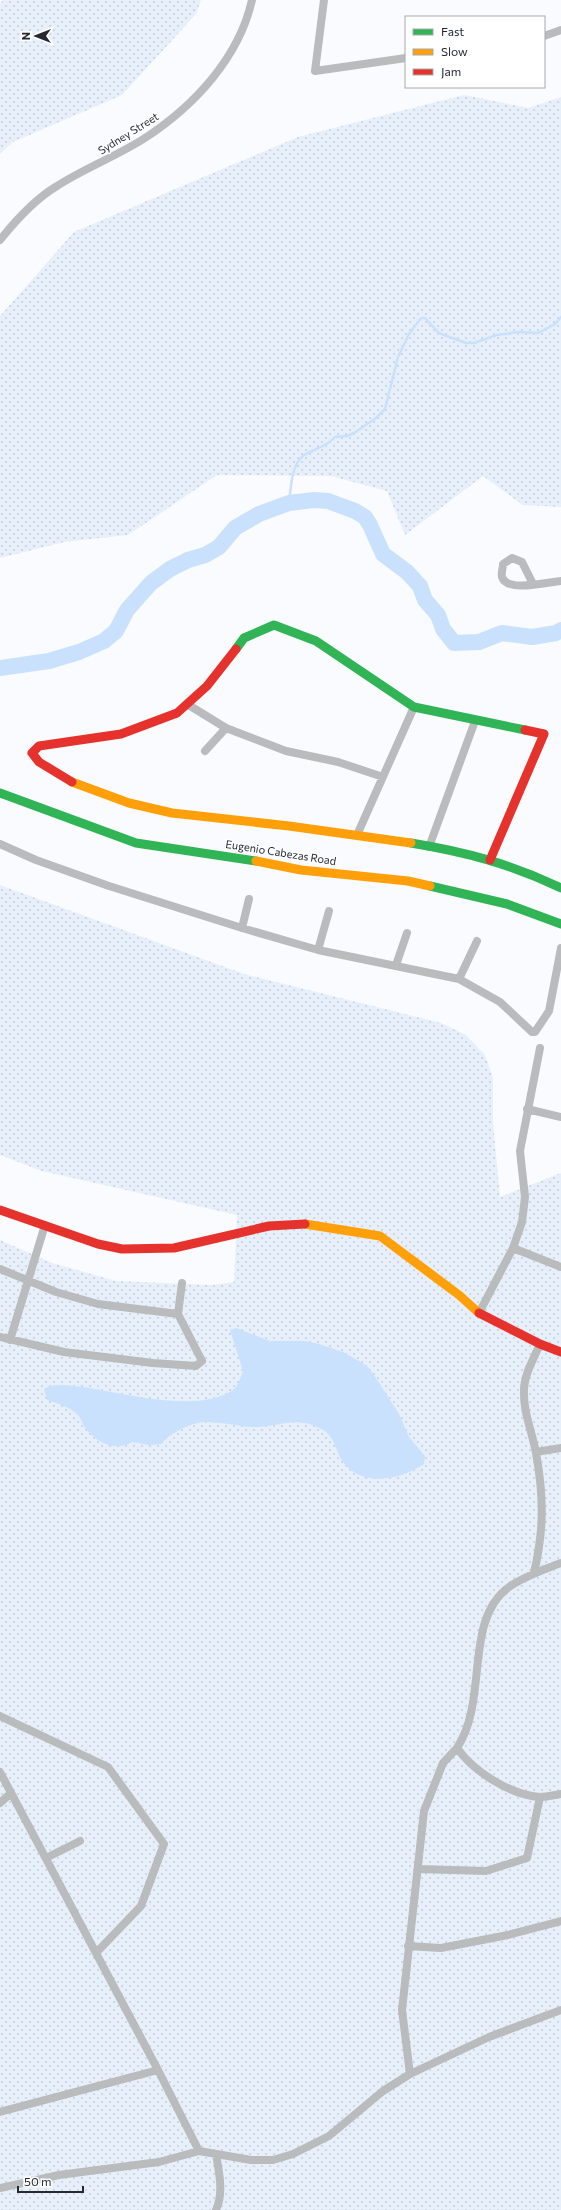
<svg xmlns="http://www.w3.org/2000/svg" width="561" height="2210" viewBox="0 0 561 2210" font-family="Commissioner,sans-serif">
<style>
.grass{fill:url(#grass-dots)}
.water{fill:#c9e1fd}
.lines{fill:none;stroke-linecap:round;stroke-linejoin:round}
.stream{stroke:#c9e1fd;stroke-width:2.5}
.river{stroke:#c9e1fd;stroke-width:16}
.street{stroke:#b9bbbd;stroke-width:8}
.fast{stroke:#30b455;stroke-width:9}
.slow{stroke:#ff9f0a;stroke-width:9}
.jam{stroke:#e5322d;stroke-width:9}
.labels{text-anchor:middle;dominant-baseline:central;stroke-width:3;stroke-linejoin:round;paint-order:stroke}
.street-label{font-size:11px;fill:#242930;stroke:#fff}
</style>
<defs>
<pattern id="grass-dots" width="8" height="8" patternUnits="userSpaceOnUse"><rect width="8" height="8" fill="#e7f0fa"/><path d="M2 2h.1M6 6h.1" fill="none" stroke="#c6ced7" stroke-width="1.8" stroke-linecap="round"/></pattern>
</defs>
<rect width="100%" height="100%" fill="#f9fbfe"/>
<path class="grass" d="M3,0H201L196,14L122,95L13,142L0,154V4Z
M464,95L528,108L561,97V507L523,505L483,476L405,535L387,491L331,476L217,475L128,535L64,542L0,558V316L74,232L298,137Z
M0,885L244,974L441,1023L466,1035L485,1055L493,1078V1123L500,1197L561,1173V2210H0V1240L52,1263L116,1281L212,1285L234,1282L237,1215L42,1171L0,1155Z"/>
<path class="water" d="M236,1328L270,1341H304L319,1344L343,1352L359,1361L369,1368L380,1384L399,1414L409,1437L425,1456L424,1464C402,1479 363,1488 344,1463C332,1448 339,1436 315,1426C294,1417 277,1427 255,1427C241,1427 209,1419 198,1423C184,1426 170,1434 161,1444L149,1445L132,1442C115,1453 94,1441 84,1426C82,1423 81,1418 78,1415C70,1407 57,1403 47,1400L44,1389C54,1382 71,1386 83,1387C123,1393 198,1414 233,1390C238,1386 241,1377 243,1371L230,1330Z"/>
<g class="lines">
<path class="stream" d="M289,503C291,489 291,465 303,456C314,448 324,449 335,437L347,436L354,433L376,418L385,409L398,357L409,334L421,318H425L439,333L466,343H474L497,335L518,332L538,333L555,324L561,317"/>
<path class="river" d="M0,668L49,661L79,652L104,641L116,631L127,610L151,583L170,569L188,560L205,555L219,547L235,528L259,514L289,503L314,500L328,501L355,511L365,517L370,525L383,554L407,572L420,586L425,600L438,615L443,629L454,643L479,642L502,633L532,637L556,633L561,630"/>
<path class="street" d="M324,0L315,71L406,58
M544,36L561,30
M0,240C16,220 35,199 57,186C85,168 117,156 145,138C194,106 239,58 252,0
M533,584L522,562L512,558L503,564C503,568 501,573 502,577C507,593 548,582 561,581
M187,704L226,728L286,751L338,762L383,777
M205,751L226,728
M357,835L414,707
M0,844L36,860L109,886L242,928L318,950L459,979L500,1002L532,1032H535L549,1011L561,948
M429,847L475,721
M242,928L249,899
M318,950L329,911
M396,965L407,933
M459,979L477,941
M527,1109L561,1117
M513,1248L561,1267
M0,1269L56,1292L98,1304L178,1314
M479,1313L513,1248L522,1222L525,1197L520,1151L540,1048
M0,1337L64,1352L153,1363L196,1366L202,1361L178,1314L182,1283
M10,1340L45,1225
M536,1452L561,1448
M561,1563C543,1570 525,1576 509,1587C463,1620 489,1700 457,1748C473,1771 510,1795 540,1797C546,1797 554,1795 561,1794
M534,1573C544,1530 544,1497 536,1453C532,1431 523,1412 524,1390C524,1375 534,1358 540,1344
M0,1716L108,1767L164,1844L141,1906L96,1953
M0,1772L158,2070L199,2151
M0,1803L11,1793
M46,1858L80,1841
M418,1869L486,1871L527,1858L540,1797
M408,1946L441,1948L508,1935L561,1921
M410,2074L402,2010L424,1811L443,1763L457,1748
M0,2112L158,2070
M216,2154C219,2173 224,2192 216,2210
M0,2188L59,2175L159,2162L199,2151L251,2160H273L293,2154L329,2136L383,2091L410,2074L489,2037L561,2010"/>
<path class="fast" d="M236,649L244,638L274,625L316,641L414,707L525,730
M0,793L136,843L256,861
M411,843C466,852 511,864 561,888
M430,886L507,904L561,924"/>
<path class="slow" d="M72,782L129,803L172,813L289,826L411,843
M256,861L301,870L408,881L430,886
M305,1224L380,1236L459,1295L479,1313"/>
<path class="jam" d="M72,782L39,762L32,753L39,746L121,734L177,713L207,686L236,649
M490,860L544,734L525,730
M0,1210L98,1244L122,1249L174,1248L269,1226L305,1224
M479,1313L540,1344L561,1352"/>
</g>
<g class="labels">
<g class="street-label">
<text transform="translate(128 133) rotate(-32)">Sydney Street</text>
<text transform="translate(281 852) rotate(9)">Eugenio Cabezas Road</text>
</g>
</g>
<rect x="405" y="16" width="140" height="72" fill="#ffffff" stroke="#a7a9ac"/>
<rect x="413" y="29" width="20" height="6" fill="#30b455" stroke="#a7a9ac"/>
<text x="441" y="36" font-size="12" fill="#242930">Fast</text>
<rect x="413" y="49" width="20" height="6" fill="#ff9f0a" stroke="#a7a9ac"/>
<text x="441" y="56" font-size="12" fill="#242930">Slow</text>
<rect x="413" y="69" width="20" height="6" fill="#e5322d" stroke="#a7a9ac"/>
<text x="441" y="76" font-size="12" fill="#242930">Jam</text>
<g transform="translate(36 36) rotate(270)" stroke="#ffffff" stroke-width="3" paint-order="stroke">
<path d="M0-3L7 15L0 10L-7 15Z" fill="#242930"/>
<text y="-6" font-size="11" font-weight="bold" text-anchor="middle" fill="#242930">N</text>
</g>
<path d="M18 2186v6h65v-6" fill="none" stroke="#242930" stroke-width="2"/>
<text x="24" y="2186" font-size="12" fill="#242930" stroke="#ffffff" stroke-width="3" paint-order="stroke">50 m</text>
</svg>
